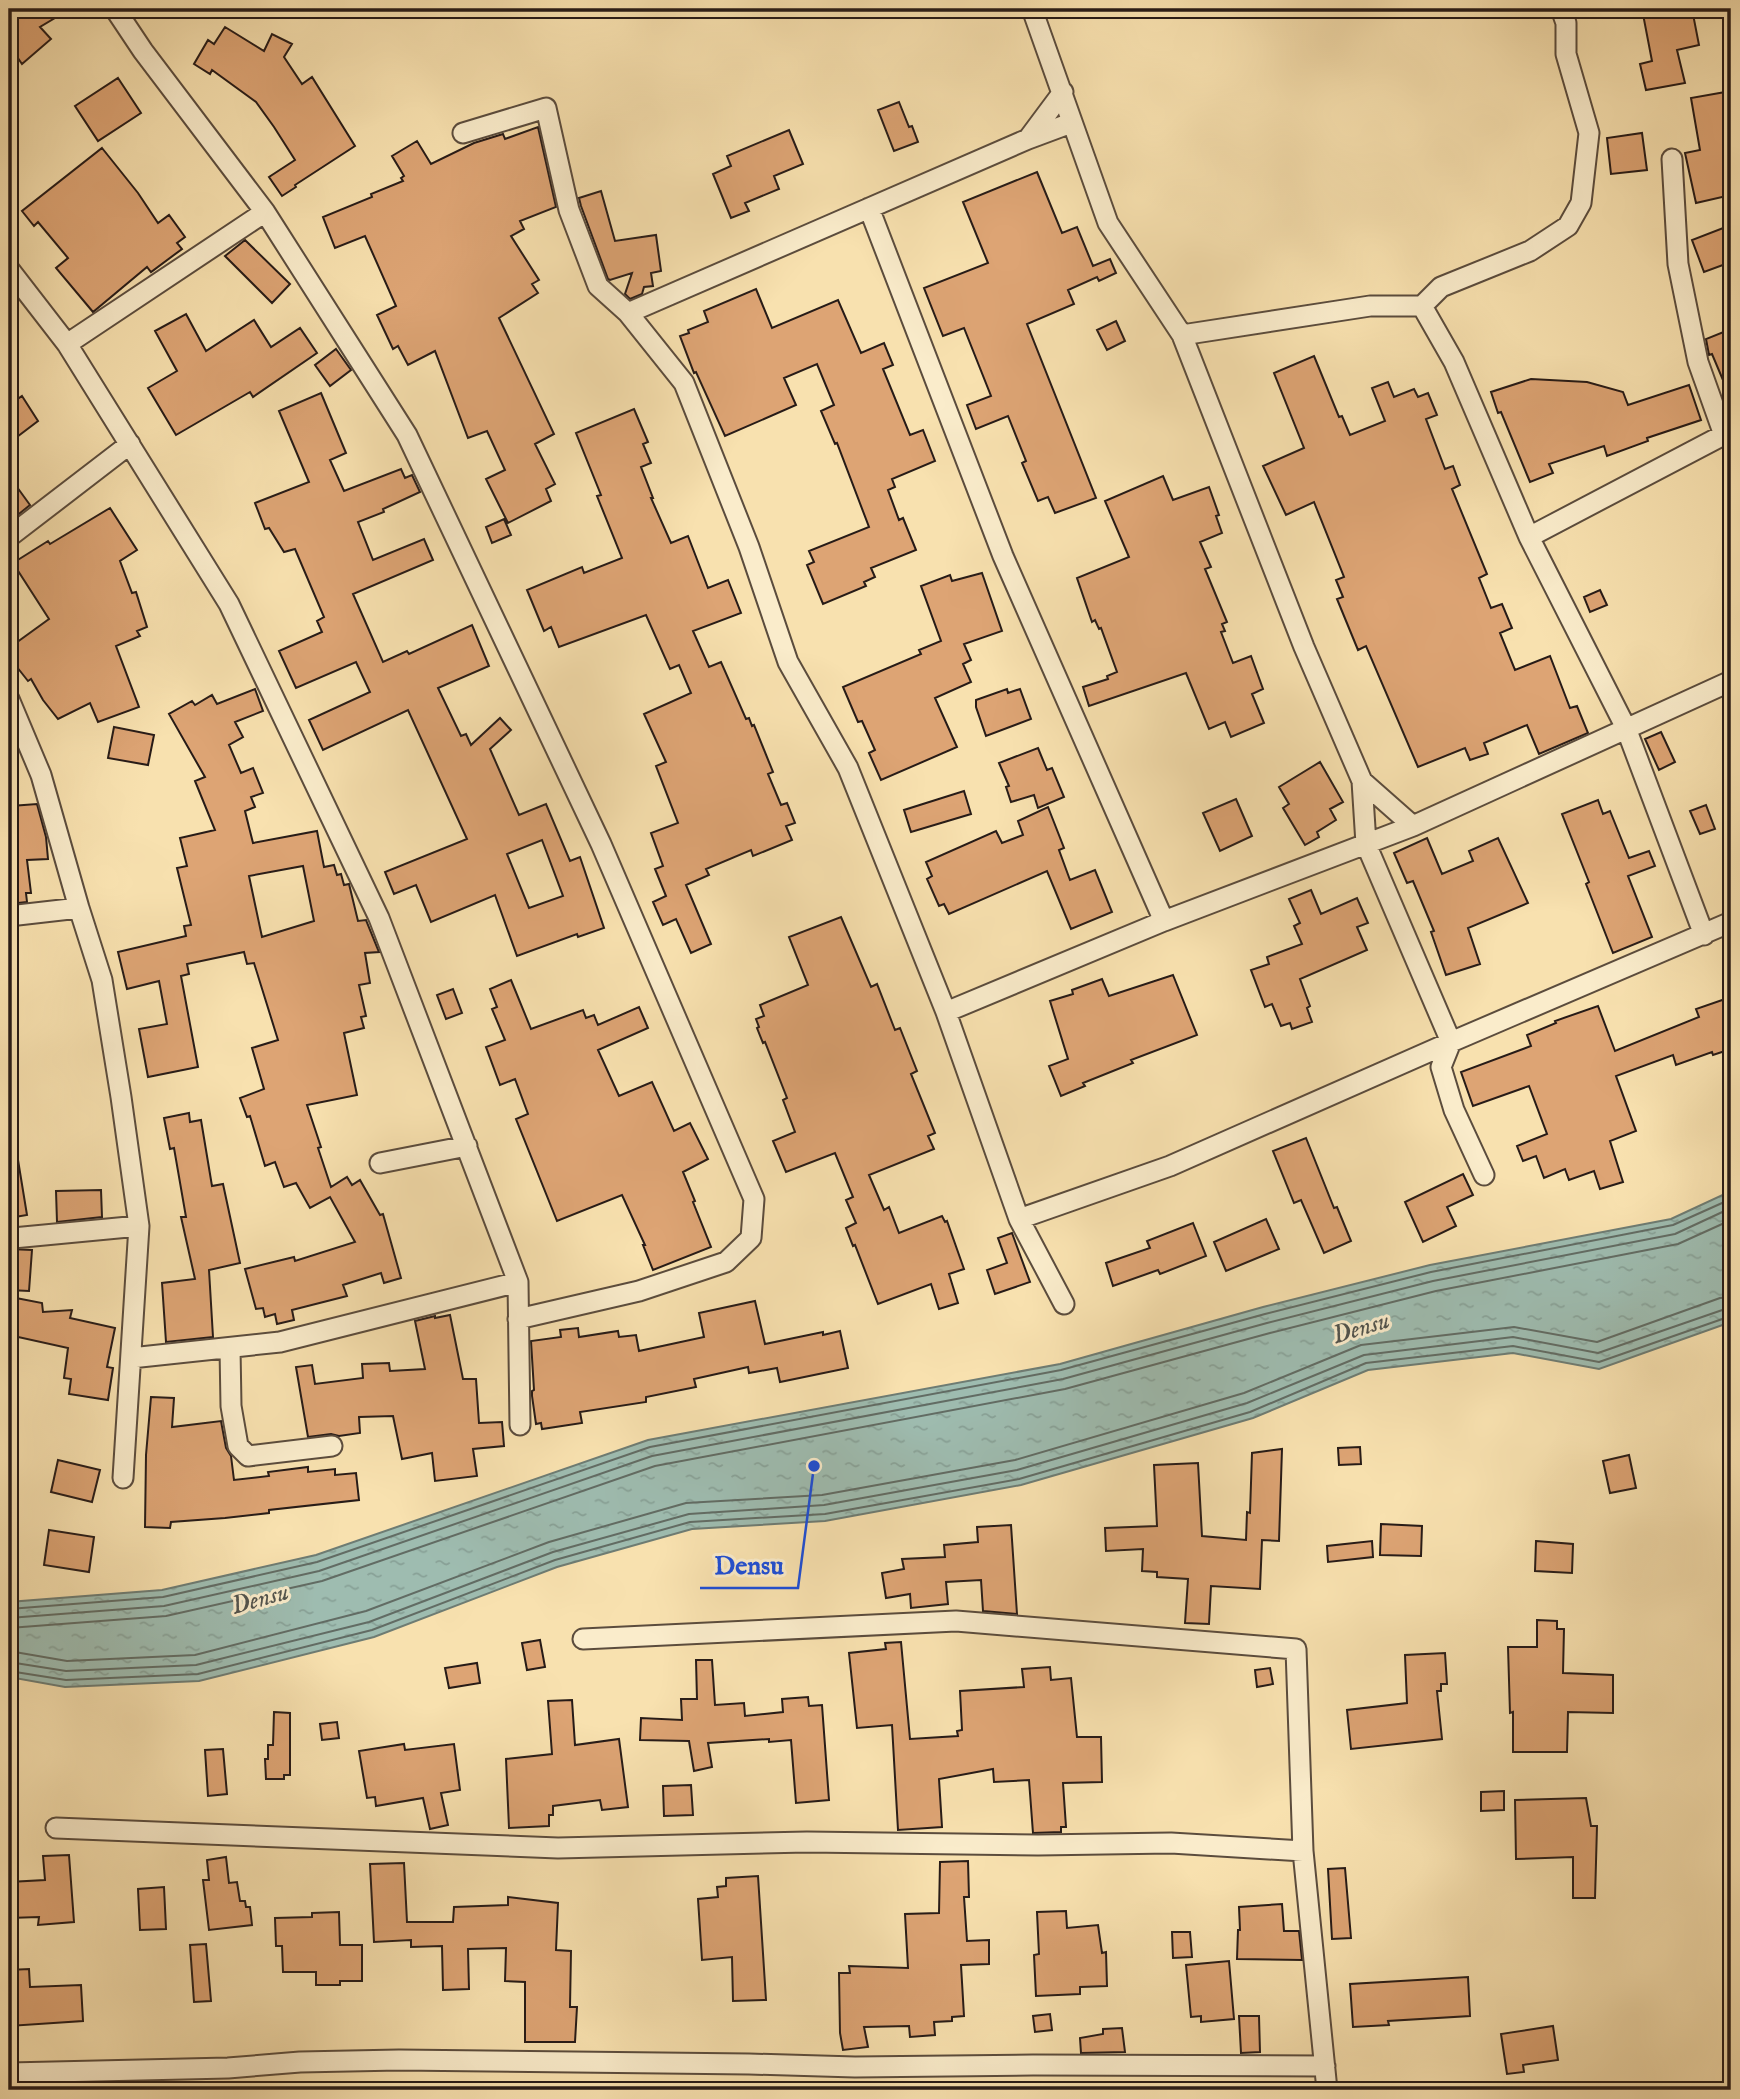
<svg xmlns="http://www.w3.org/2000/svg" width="1740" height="2099" viewBox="0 0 1740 2099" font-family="'IM FELL English',serif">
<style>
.water{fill:url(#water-ripples);stroke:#6e7c73;stroke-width:2}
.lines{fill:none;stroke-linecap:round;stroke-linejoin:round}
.shore{stroke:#626c64;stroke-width:2}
.building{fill:#dda474;stroke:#271b17;stroke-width:2;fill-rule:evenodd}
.street-casing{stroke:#5b4c3d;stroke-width:23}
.street{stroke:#faeccb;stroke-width:19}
.labels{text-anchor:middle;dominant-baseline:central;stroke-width:6;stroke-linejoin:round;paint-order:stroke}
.water-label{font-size:26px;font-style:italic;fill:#51534d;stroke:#faeccb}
.leader{fill:none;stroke:#1d4ed8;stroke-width:2.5}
.callout-dot{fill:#1d4ed8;stroke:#faeccb;stroke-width:2.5}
.callout-label{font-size:26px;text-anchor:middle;font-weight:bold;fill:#1d4ed8;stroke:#faeccb;stroke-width:6;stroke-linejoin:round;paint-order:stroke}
</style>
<defs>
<pattern id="water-ripples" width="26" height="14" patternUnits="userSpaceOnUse" patternTransform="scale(1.75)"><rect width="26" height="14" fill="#9ebcb0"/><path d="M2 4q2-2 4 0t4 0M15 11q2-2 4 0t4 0" fill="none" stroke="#88a197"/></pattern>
</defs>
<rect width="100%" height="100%" fill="#f8e1af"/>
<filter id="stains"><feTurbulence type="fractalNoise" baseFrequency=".00286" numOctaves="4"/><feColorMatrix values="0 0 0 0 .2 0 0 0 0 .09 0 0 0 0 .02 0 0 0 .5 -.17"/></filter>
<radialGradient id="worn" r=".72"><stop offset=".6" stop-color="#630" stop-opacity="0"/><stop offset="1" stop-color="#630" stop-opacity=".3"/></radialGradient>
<path class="water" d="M1731,1191V1322L1599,1369L1513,1353L1368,1370L1253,1418L1021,1485L825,1521L692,1529L557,1567L374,1637L199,1681L65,1687L9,1677V1602L162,1590L316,1555L648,1440L1060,1364L1263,1307L1430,1265L1671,1219Z"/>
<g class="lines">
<path class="shore" d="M9,1609L163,1597L317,1562L650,1447L1061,1370L1265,1314L1431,1272L1673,1225L1731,1199
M9,1618L164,1606L319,1571L652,1456L1063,1379L1267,1323L1433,1281L1675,1234L1731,1208
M9,1628L166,1616L322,1581L655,1466L1065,1389L1270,1333L1436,1291L1678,1244L1731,1220
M9,1651L67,1661L195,1655L366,1611L549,1542L686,1503L822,1495L1015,1460L1244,1393L1361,1345L1514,1327L1597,1342L1720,1298L1731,1297
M9,1662L66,1671L196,1665L369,1622L553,1552L689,1514L824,1505L1017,1470L1247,1403L1364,1355L1513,1337L1598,1353L1731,1307
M9,1671L66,1680L198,1674L372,1630L555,1560L690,1522L825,1514L1019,1479L1250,1412L1366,1363L1513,1346L1599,1362L1731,1316"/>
</g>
<path class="building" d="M9,9H70L40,27L51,39L22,64L9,45Z
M1642,9H1692L1699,45L1677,50L1685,83L1646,90L1640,64L1652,61Z
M225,27L264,51L272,34L292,44L284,57L302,84L312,77L355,146L295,185L296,187L282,196L269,177L295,160L274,127L256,102L212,70L210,74L194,64L208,40L214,44Z
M118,78L141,113L98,141L75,106Z
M1731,91V195L1696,203L1685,153L1700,150L1691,98Z
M899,102L909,127L912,126L918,142L894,151L878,110Z
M538,127L556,207L520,221L524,229L511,236L539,280L532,284L538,293L499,318L554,434L535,444L555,484L546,489L551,501L508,523L486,479L505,470L487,431L468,438L435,351L408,365L398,346L393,349L377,315L396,306L365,236L335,248L323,217L372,197L371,194L403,181L401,178L404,176L392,156L417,141L431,164L474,143L503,134L505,139Z
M789,130L803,164L774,176L779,189L745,203L749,211L731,218L713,174L731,166L727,156Z
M1642,133L1647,170L1611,174L1607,138Z
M102,148L138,193L158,223L169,215L185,237L177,243L182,249L151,272L147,267L93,312L56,268L68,258L38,222L34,226L22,211Z
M1037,172L1062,233L1077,227L1093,266L1110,259L1116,273L1099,281L1097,277L1068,290L1074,304L1027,324L1096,498L1055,513L1048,497L1038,501L1022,463L1026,461L1008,416L976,429L967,405L991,396L964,328L943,336L924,288L988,263L963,202Z
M601,191L615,241L656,235L661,271L651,273L653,286L644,287L642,294L630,299L625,294L632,273L610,280L608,279L581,206L579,198Z
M1731,225V262L1704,272L1692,240Z
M245,240L290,284L272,303L225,256Z
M756,289L772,328L838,300L861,353L884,343L893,365L883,369L910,435L923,430L935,461L892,479L895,487L888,490L899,520L903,518L916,550L871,568L875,577L864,582L866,586L823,604L807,565L814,562L809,551L869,527L837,443L835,444L821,411L834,405L817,364L784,378L796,405L725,436L696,372L694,373L680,336L689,333L688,330L708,322L704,311Z
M186,314L206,351L254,320L271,347L300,328L317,353L253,397L250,392L176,435L148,388L177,371L155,331Z
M1116,321L1125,341L1107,350L1097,330Z
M1731,329V399L1712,354L1709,355L1706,339Z
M336,349L351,370L330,386L315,365Z
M1314,356L1339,417L1342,416L1350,435L1385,421L1372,388L1388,382L1394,397L1414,389L1418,397L1428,393L1437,415L1426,419L1445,469L1453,466L1460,485L1452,489L1487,574L1479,578L1491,608L1502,604L1512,628L1500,633L1515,670L1550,656L1570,708L1577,706L1588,733L1539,754L1527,725L1484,743L1488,754L1470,760L1465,748L1418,767L1366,646L1358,650L1337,599L1343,597L1336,580L1344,577L1314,502L1286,515L1263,466L1304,448L1274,373Z
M1531,379L1587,382L1623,392L1628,405L1689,385L1701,420L1647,438L1648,441L1607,456L1604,446L1549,464L1553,473L1530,482L1501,412L1498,413L1491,392Z
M321,393L346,453L330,460L344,491L401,469L405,478L412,475L420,492L383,509L384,512L358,522L373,560L424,539L433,560L353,594L383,662L407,651L409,654L472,625L489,666L438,688L461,736L466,734L471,745L500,718L511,730L490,749L519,815L546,804L570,861L580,857L604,928L578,937L577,934L517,956L495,895L431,922L416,885L394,894L385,872L467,839L408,710L323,750L309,720L370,692L356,662L296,688L279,651L322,632L317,621L324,617L295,549L284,552L269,528L265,529L255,503L309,482L279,411ZM542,840L563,896L529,908L507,854Z
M22,396L38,421L9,443V405Z
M634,409L648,442L643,444L651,463L641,467L653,498H651L671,543L688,536L708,588L728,580L741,613L693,631L709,667L721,662L746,719L749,718L752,726L754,725L773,772L768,774L781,805L787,803L795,823L786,826L792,840L753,856L751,850L706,869L709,875L686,885L711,944L691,953L676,919L663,925L653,902L666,896L655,869L663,866L651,833L678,823L656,766L666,762L644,714L691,693L679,665L670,669L646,615L559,647L551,627L544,631L527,590L582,567L584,573L622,558L597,496L601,495L576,433Z
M9,476L30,505L9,522Z
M1163,476L1173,500L1209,487L1219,515L1216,516L1222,533L1200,542L1211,567L1205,569L1227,622L1222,624L1225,631L1221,632L1233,663L1251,656L1263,689L1252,694L1264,723L1231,737L1225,722L1209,729L1186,673L1089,706L1083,687L1108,679L1107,676L1117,672L1101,628L1099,629L1095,620L1092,622L1077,578L1129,557L1105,501Z
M110,508L137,550L120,561L132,593L136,592L147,627L137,631L140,636L116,646L139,707L98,722L90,703L58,719L43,700L31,679L28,681L9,657V648L49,619L13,563L48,541L50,544Z
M504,519L511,535L492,543L486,527Z
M982,573L1002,631L964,644L971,660L963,664L971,682L935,698L957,747L881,780L869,753L875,750L862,721L858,722L843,687L921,654L919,650L941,641L921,586L950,575L952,581Z
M1600,590L1607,605L1590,612L1584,597Z
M255,689L263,711L235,722L243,737L229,745L241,773L253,768L263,793L251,797L255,807L245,811L253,843L317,831L324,867L334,865L337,875L341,874L344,885L349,884L358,921L366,920L379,952L365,953L370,983L359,985L366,1016L361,1017L364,1028L344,1033L357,1095L307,1105L321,1147L318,1148L331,1187L347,1177L352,1185L360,1180L380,1215L383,1214L401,1278L384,1283L381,1273L343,1285L347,1296L292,1310L294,1320L277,1324L275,1314L265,1317L263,1308L256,1309L245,1269L294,1257L295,1261L355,1242L330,1197L310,1208L296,1183L284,1187L275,1162L265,1166L250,1116L247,1117L240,1098L264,1089L252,1048L278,1040L254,963L247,964L244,952L187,964L189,974L181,976L198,1067L148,1077L139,1029L167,1024L159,981L127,989L118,952L186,936L184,926L191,925L177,868L187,866L180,838L215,830L195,781L205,777L169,714L192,701L195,705L212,695L217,704ZM303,866L314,921L262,937L249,876Z
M1007,689L1008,693L1020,689L1031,719L986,736L976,707V700Z
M114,727L154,735L148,765L108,758Z
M1661,732L1675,762L1659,770L1645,739Z
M1038,748L1047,770L1052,768L1064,797L1038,808L1034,795L1011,802L1006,787L1009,786L999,763Z
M1320,762L1343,802L1330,809L1336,820L1317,832L1319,837L1305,845L1283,808L1289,804L1279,787Z
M964,791L971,814L911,832L904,810Z
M1236,799L1252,836L1220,851L1203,813Z
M1598,800L1603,814L1610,811L1629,858L1649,851L1655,866L1628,876L1652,937L1613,953L1586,884L1589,882L1562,814Z
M37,804L46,837L48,859L27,860L31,893H26L27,902L9,904V880H14L11,806Z
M1706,805L1715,829L1700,834L1690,811Z
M1048,807L1064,848L1059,850L1070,880L1095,870L1112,912L1071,929L1047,871L949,914L944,904L939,906L927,879L932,876L926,862L996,831L1002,843L1023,835L1018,821Z
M1427,838L1442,874L1473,861L1469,851L1498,838L1528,903L1468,928L1480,964L1446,975L1431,932L1434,931L1413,881L1407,883L1394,853Z
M1311,890L1321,914L1357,898L1368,923L1357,927L1367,950L1300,979L1310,1006L1307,1008L1312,1022L1292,1029L1290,1023L1281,1026L1272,1004L1265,1007L1251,970L1269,964L1267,957L1302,944L1294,926L1300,923L1289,899Z
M841,917L871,987L877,984L895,1030L900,1028L917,1071L911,1074L935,1133L928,1136L934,1149L869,1175L884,1210L889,1207L899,1233L942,1216L945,1222L947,1221L964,1269L949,1274L958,1303L939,1309L931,1284L878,1304L855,1245L853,1246L846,1228L856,1223L846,1200L853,1197L835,1153L786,1172L773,1141L795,1132L783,1100L787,1098L765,1042L763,1043L757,1028L759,1027L756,1019L764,1016L760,1005L808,985L789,937Z
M1173,975L1197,1035L1131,1060L1133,1063L1083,1083L1085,1086L1061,1096L1049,1066L1068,1059L1050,1001L1073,994L1072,990L1102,979L1109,996Z
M511,980L531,1029L583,1010L586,1018L594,1015L598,1025L639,1007L648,1028L598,1050L619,1096L652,1082L674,1131L690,1123L708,1159L683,1172L695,1201L693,1202L711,1247L653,1270L643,1245H645L622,1195L557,1221L516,1119L528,1114L515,1079L500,1085L486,1047L505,1040L492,1009L497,1007L490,989Z
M453,989L462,1013L446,1019L437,995Z
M1731,997V1049L1713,1055L1712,1052L1676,1065L1673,1055L1616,1076L1636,1131L1610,1141L1623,1182L1600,1189L1594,1171L1569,1180L1565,1169L1544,1178L1536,1156L1523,1161L1517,1146L1547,1134L1529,1086L1473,1106L1461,1072L1531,1046L1527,1035L1556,1023L1555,1021L1598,1006L1615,1051L1699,1017L1696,1009Z
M189,1113L190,1122L201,1120L212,1186L223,1184L240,1263L209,1270L213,1337L166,1342L162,1283L195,1279L181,1217H186L174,1148L170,1149L164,1118Z
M1306,1138L1334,1208L1337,1207L1351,1241L1324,1253L1301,1200L1294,1203L1273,1151Z
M18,1160L27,1215L9,1218V1161Z
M1463,1174L1473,1195L1447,1207L1456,1226L1423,1242L1405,1202Z
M101,1190L102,1217L57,1222L56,1191Z
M1266,1219L1279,1249L1226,1271L1214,1242Z
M1193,1223L1206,1256L1160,1274L1158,1270L1113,1286L1106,1263L1150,1248L1147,1241Z
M1012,1233L1030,1282L995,1294L987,1270L1007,1263L998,1238Z
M9,1249L32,1250L29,1291L9,1290Z
M16,1298L42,1303L43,1312L72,1310L70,1318L115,1328L107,1367L113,1368L108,1400L69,1394L71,1379L64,1378L68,1348L9,1335Z
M755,1301L765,1344L823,1332V1335L840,1331L848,1368L780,1382L777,1368L749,1373L748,1367L694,1379L696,1387L646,1397V1402L580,1412L582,1423L542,1429L541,1423L536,1424L532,1396V1391L534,1390L531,1341L561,1337L560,1330L578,1328L579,1337L618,1331L619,1337L636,1335L639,1351L704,1337L699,1313Z
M450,1315L463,1379H476L479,1423L502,1422L504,1446L473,1449L477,1476L435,1481L432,1453L402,1459L393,1416L359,1417L360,1433L339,1436L331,1434L308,1437L296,1367L312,1365L315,1384L363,1378L362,1364L389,1363L390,1371L425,1369L415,1321L435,1316V1318Z
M151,1397L174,1398L172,1427L221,1421L226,1448L231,1456L234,1480L269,1476L268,1472L308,1467V1472L335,1469V1475L356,1473L359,1500L269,1510V1513L225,1518L171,1522L170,1528L145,1527L146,1455Z
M1360,1447L1361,1464L1339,1465L1338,1448Z
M1282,1449L1279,1541L1262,1540L1260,1589L1211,1586L1209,1624L1185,1623L1188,1579L1157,1577V1572L1142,1571L1143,1549L1106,1551L1105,1528L1157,1526L1154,1465L1198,1463L1202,1536L1246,1540L1247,1512L1250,1513L1252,1453Z
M1629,1455L1636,1488L1610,1493L1603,1461Z
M58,1460L100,1470L92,1502L51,1492Z
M1381,1524L1422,1526L1421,1556L1380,1555Z
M1011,1525L1017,1614L983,1611L981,1580L946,1582L948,1604L911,1608L910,1594L886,1598L882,1573L904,1569L902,1559L945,1557L944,1545L978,1542L977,1527Z
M49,1530L94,1537L89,1572L44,1565Z
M1372,1541L1373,1557L1328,1562L1327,1546Z
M1536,1541L1573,1544L1572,1573L1535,1571Z
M1537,1620L1557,1621V1629H1564L1563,1673L1613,1675V1713L1568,1712L1567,1752H1513V1712L1510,1713L1508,1647H1537Z
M540,1640L545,1667L527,1670L522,1643Z
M901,1642L910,1739L958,1736L957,1731L962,1730L960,1691L1024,1687L1022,1669L1050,1667L1051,1680L1071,1678L1077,1737H1101L1102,1782L1063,1783L1066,1827H1061V1832L1033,1833L1029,1780L994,1782L993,1769L939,1779L942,1827L898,1830L892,1725L857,1728L849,1653L886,1649L885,1643Z
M1445,1653L1447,1684H1441V1691H1437L1442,1739L1351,1749L1347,1710L1407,1703L1405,1655Z
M696,1660H712L715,1705L744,1703L745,1716L783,1712L782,1699L808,1697L809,1706L822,1705L829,1800L796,1803L791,1740L769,1742V1739L708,1743L712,1767L694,1771L689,1741L640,1740L641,1718L682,1720L681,1699H697Z
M477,1663L480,1683L449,1688L445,1668Z
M1270,1668L1273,1684L1257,1687L1255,1670Z
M572,1700L575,1745L619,1739L628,1807L602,1810L600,1800L553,1806V1815H549V1826L509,1828L506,1759L552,1754L548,1701Z
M274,1712L290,1713V1775H284V1779H266L265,1759H268V1745H273Z
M337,1722L339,1738L322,1740L320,1724Z
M404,1744L405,1750L454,1744L460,1790L441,1793L448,1825L430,1829L423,1798L376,1806L375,1797L367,1798L359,1751Z
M223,1749L227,1794L208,1796L205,1750Z
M691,1785L693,1815L664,1816L663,1786Z
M1504,1791V1810L1481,1811V1792Z
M1586,1798L1591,1826H1597L1595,1898H1573V1857L1516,1859L1515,1800Z
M69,1855L74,1922L38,1925L39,1917L9,1918V1882L45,1880L43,1856Z
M226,1857L229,1883L237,1882L240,1901H245L246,1907H250L252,1925L209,1930L203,1880H209L207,1860Z
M968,1861L969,1897H964L967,1941L989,1940V1964L961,1965L964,2016L952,2017V2021L934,2022L935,2035L910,2037L909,2026L864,2027L868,2047L843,2050L840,2033L839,1973H850L849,1966L908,1968L905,1914L939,1913L940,1862Z
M404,1863L407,1922H453L454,1907L508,1905V1897L558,1903L556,1950L571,1951L570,2007H577L575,2042H525V1982L505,1981L506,1948L468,1949L469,1989L443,1990L442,1946L411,1947V1940L374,1942L370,1864Z
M1345,1868L1351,1938L1332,1939L1328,1869Z
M758,1876L766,2000L733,2001L732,1957L702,1960L698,1899L718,1897L717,1887L726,1886V1878Z
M164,1887L166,1929L140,1930L138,1889Z
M1282,1904L1284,1931H1299L1302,1960L1237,1959L1238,1930H1240L1239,1907Z
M1066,1911L1067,1928L1098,1925L1102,1953L1106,1952L1107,1986L1080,1987V1994L1036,1996L1034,1955L1039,1954L1037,1912Z
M339,1912L340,1945H362V1981H340V1985H316V1972H283L282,1946H276L275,1918L312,1917V1913Z
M1172,1932H1190L1192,1957L1173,1958Z
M206,1944L211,2001L194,2002L190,1945Z
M1229,1961L1234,2019L1201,2022V2016L1191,2017L1186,1965Z
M29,1969L30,1987L81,1985L83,2021L9,2026V1970Z
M1468,1977L1470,2016L1388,2021L1389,2025L1353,2027L1350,1984Z
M1050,2014L1052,2030L1035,2032L1033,2016Z
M1239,2016H1259L1260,2052L1241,2053Z
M1553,2026L1558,2060L1523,2065L1524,2072L1507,2074L1501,2034Z
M1122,2028L1125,2052L1081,2053L1080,2038L1103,2034V2029Z"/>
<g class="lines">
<g class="street-casing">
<path id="street" d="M115,9L143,51L265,212L407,435L601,844L754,1199L751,1238L726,1262L639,1291L518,1319
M1032,9L1108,223L1182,335L1304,647L1362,781L1413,826
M463,133L546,108L569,210L598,286L628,313L1028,139L1071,123
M1028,139L1063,92
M1672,159L1678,264L1698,362L1724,435
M869,208L1003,556L1164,921
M9,269L67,344L229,604L379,918L518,1282
M1422,306L1454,362L1529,537L1626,728L1704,935
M628,313L684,383L749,547L788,662L848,768L946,1012L1019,1219L1170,1166L1451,1042L1731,922
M1182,335L1370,306H1422L1441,287L1530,251L1568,226L1581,203L1589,133L1566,54V23L1561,9
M67,344L265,212
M9,537L130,444
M1529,537L1731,431
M9,699L41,775L79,908L102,980L121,1097L139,1226L123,1478
M1362,781L1366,844L1451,1042L1441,1067L1454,1110L1484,1175
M9,916L79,908
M946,1012L1164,921L1413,826L1731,681
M380,1163L467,1146
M1019,1219L1064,1304
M13,1238L139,1226
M230,1348L231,1406L238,1446L248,1456L332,1446
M131,1358L280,1342L518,1282L520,1425
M583,1639L956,1621L1296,1649L1303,1851L1327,2090
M56,1828L558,1848L807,1842L1038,1845L1171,1843L1303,1851
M9,2073L228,2068L300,2062L399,2060L749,2064L855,2067L1033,2065L1325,2066"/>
</g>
<use href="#street" class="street"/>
</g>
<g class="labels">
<g class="water-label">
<text transform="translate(1361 1328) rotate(-17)">Densu</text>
<text transform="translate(260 1599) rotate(-16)">Densu</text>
</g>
</g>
<path class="leader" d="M814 1466L798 1588H700"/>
<circle class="callout-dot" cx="814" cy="1466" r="7"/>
<g class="callout-label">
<text x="749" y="1574">Densu</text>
</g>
<rect width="1740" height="2099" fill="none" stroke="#f8e1af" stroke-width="35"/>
<rect x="10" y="10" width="1719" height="2078" fill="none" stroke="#271b17" stroke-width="3.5"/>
<rect x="18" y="18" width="1705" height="2064" fill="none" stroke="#271b17" stroke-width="2"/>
<rect width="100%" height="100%" filter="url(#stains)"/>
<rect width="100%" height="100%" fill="url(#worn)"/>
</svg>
